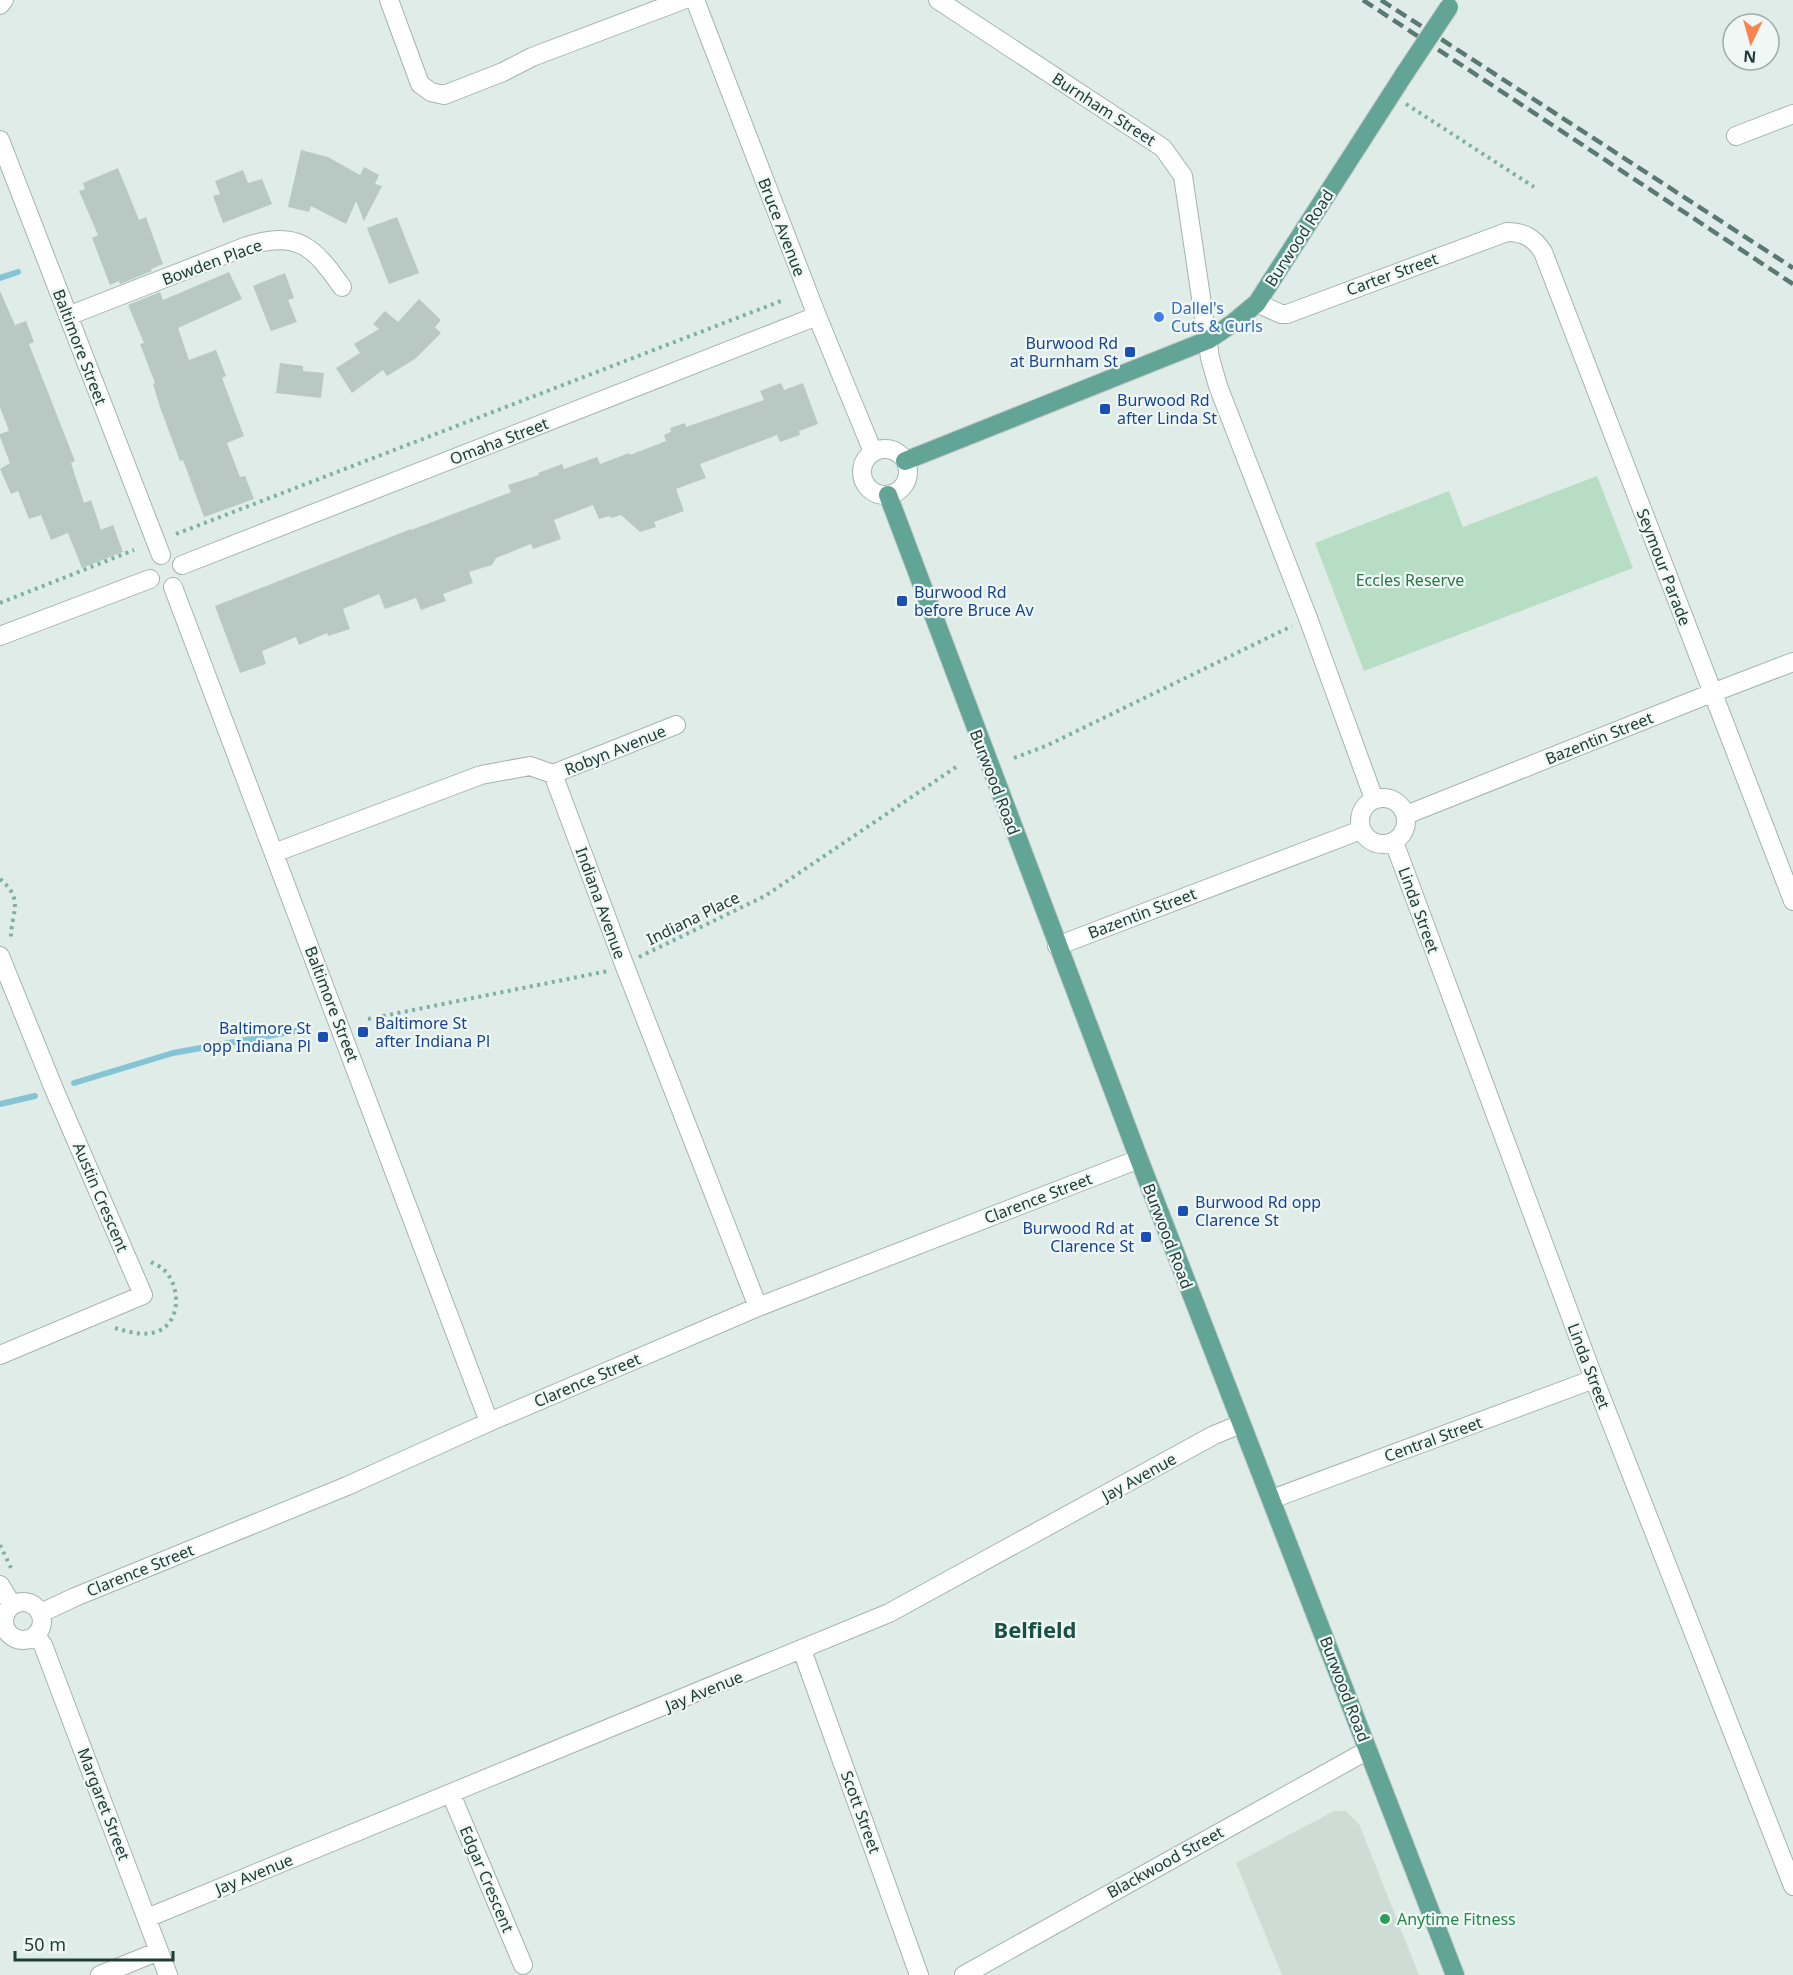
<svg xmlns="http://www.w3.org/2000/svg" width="1793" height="1975" viewBox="0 0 1793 1975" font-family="'Noto Sans',sans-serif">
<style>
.built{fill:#cedcd6}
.green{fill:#b7dec4}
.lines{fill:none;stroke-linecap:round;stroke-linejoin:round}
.stream{stroke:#84c4d4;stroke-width:6}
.building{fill:#b8c9c3}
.minor-casing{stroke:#a3b4ae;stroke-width:20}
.major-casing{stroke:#c1c9c7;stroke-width:20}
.path{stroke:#7eb1a4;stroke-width:4;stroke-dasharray:3 4.5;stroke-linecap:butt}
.minor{stroke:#fff;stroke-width:18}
.major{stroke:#62a496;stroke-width:18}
.rail{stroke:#5a7972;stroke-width:4.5;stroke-dasharray:12 6;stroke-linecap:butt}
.major-bridge-casing{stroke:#c1c9c7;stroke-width:20;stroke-linecap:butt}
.major-bridge{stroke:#62a496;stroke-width:18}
.shop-dot{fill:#3f7fe0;stroke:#f0f8f5;stroke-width:2}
.transit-dot{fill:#1a4fb4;stroke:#f0f8f5;stroke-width:2}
.leisure-dot{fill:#2e9e5b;stroke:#f0f8f5;stroke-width:2}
.labels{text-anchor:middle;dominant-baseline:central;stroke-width:4.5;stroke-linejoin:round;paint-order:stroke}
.street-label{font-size:16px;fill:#203d36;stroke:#f0f8f5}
.shop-label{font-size:16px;fill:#366cbe;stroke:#f0f8f5;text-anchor:start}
.transit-label{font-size:16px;fill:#164399;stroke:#f0f8f5;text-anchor:start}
.park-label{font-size:16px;fill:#28764a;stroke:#f0f8f5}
.leisure-label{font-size:16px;fill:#27864d;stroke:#f0f8f5;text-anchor:start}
.district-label{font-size:22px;font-weight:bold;fill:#1b5046;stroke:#f0f8f5}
</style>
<rect width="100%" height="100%" fill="#e0ece7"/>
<path class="built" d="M1334,1811H1346L1359,1824L1419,1975H1282L1236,1863Z"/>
<path class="green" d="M1597,476L1633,568L1364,671L1315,543L1449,491L1463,527Z"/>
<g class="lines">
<path class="stream" d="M0,278L18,272
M74,1083L173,1053L307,1029
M0,1104L35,1096"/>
</g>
<path class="building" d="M301,150L328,157L360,175L364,167L379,175L375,184L382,186L364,221L356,201L346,224L311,206L309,212L288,207Z
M118,168L139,220L146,217L163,264L151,269L152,271L120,284L119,281L110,285L92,238L98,235L79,191L85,189L83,183Z
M243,170L248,183L262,179L272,204L223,223L213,196L220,194L215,181Z
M397,217L419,273L389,284L367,228Z
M229,272L242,299L178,328L189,360L216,350L226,376L222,378L244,436L227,443L240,477L245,476L254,499L204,517L183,460L180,461L160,407L153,384L155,383L140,344L144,343L128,305L160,292L163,300Z
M285,273L294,298L288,300L297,322L271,331L253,286Z
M0,291L15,325L26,321L34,342L29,344L75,461L71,463L84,503L91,500L101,530L113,525L123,552L82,568L68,533L51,540L41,515L29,519L18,491L11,494L0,469L10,463L0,437V434L9,431L0,407Z
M419,299L441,320L435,327L441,333L415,359L387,376L383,370L352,393L336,368L360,353L354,344L379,329L373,324L385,311L398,322Z
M280,363L303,366V371L324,373L321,398L276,393Z
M781,383L784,390L803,383L818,424L799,431L800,435L780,442L777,435L700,464L706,478L676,489L684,511L654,522L656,527L640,532L621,515L611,518L610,516L599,519L593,505L554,520L561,539L533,549L531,544L496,558L492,565L469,572L473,583L443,594L446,601L421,610L416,598L385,609L379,594L343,609L350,629L328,636L327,633L299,645L296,637L262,651L266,664L240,673L215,606L411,529V530L511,492L508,485L539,475L538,473L562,464L564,469L597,457L600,464L629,453L630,455L666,441L664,435L671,432L670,428L685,423L686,427L764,400L760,391Z"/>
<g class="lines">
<g class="minor-casing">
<path id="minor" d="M389,0L420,84L431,92L444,95L503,72L532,57L683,0
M695,0L817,316L873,452
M938,0L1163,148L1183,176L1210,358L1218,386L1308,618L1374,799
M0,5L4,0
M1736,136L1793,114
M0,140L161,555
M1257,303L1281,314H1287L1507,232C1524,232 1534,238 1543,252L1793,901
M68,316L247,246C298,230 314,247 342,287
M862 472a23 23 0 1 1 46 0a23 23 0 1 1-46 0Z
M182,565L817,316
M173,587L489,1422
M0,636L150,579
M553,774L676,725
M1360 821a23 23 0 1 1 46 0a23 23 0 1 1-46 0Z
M1406,815L1712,693L1793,662
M1394,842L1594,1379L1793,1886
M274,853L481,775L530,766L553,774L624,964L758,1307
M1057,946L1361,830
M0,956L54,1089L143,1295L0,1355
M1272,1499L1594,1379
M0,1585L12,1605
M4 1621a19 19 0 1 1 38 0a19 19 0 1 1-38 0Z
M41,1613L75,1597L347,1486L489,1422L758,1307L1139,1159
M36,1636L43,1645L168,1975
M802,1650L919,1975
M451,1794L523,1965
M147,1918L889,1613L1214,1435L1241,1424
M100,1975L159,1951
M964,1975L1368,1750"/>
</g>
<g class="major-casing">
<path id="major" d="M905,461L1208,340L1233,323L1257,303L1405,73
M888,495L1139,1159L1455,1975"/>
</g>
<path class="path" d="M1406,104L1534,187
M176,534L781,301
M0,603L134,550
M1014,758L1046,746L1292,626
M0,879C26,901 10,913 11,940
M639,957L765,896L959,765
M368,1019L608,971
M115,1328C129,1332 142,1336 156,1332C182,1323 181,1285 163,1269C160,1266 154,1264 151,1262
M0,1545L12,1570"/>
<use href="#minor" class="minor"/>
<use href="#major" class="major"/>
<path class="rail" d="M1363,0L1793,284
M1381,0L1793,268"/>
<g class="major-bridge-casing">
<path id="major-bridge" d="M1405,73L1449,7"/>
</g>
<use href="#major-bridge" class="major-bridge"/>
</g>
<circle class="shop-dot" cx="1159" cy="317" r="6"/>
<g class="transit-dot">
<rect x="1124" y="346" width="12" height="12" rx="3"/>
<rect x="1099" y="403" width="12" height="12" rx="3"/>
<rect x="896" y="595" width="12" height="12" rx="3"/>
<rect x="357" y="1026" width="12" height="12" rx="3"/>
<rect x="317" y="1031" width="12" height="12" rx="3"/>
<rect x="1177" y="1205" width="12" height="12" rx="3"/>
<rect x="1140" y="1231" width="12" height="12" rx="3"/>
</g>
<circle class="leisure-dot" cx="1385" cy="1919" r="6"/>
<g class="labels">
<g class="street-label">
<text transform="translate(1104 109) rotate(33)">Burnham Street</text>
<text transform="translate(782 227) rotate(69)">Bruce Avenue</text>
<text transform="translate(1299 238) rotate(-57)">Burwood Road</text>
<text transform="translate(212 262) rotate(-20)">Bowden Place</text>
<text transform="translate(1392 274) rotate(-20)">Carter Street</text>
<text transform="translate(80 347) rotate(69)">Baltimore Street</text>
<text transform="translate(499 441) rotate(-21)">Omaha Street</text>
<text transform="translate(1664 567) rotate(69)">Seymour Parade</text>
<text transform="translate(1599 738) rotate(-22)">Bazentin Street</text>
<text transform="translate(615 750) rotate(-22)">Robyn Avenue</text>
<text transform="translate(995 782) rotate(69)">Burwood Road</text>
<text transform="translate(601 903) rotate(70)">Indiana Avenue</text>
<text transform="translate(1419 910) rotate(70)">Linda Street</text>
<text transform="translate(1142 913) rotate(-21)">Bazentin Street</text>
<text transform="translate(693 918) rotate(-26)">Indiana Place</text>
<text transform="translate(332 1004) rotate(69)">Baltimore Street</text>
<text transform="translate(101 1197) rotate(67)">Austin Crescent</text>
<text transform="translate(1038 1198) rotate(-21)">Clarence Street</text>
<text transform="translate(1168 1236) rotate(69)">Burwood Road</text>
<text transform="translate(1589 1366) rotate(69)">Linda Street</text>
<text transform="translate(587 1380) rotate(-23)">Clarence Street</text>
<text transform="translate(1433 1439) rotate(-20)">Central Street</text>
<text transform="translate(1139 1477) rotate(-29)">Jay Avenue</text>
<text transform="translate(140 1570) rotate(-22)">Clarence Street</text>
<text transform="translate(1345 1689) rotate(69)">Burwood Road</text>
<text transform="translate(704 1691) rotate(-22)">Jay Avenue</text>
<text transform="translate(104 1804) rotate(69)">Margaret Street</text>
<text transform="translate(861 1812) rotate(70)">Scott Street</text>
<text transform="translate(1165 1862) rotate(-29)">Blackwood Street</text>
<text transform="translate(254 1874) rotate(-22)">Jay Avenue</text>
<text transform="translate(487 1879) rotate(67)">Edgar Crescent</text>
</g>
<g class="shop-label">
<text x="1171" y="308">Dallel's<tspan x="1171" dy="18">Cuts &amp; Curls</tspan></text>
</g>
<g class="transit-label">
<text x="1118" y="343" text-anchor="end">Burwood Rd<tspan x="1118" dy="18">at Burnham St</tspan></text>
<text x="1117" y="400">Burwood Rd<tspan x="1117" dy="18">after Linda St</tspan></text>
<text x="914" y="592">Burwood Rd<tspan x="914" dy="18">before Bruce Av</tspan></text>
<text x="375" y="1023">Baltimore St<tspan x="375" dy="18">after Indiana Pl</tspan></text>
<text x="311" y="1028" text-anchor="end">Baltimore St<tspan x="311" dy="18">opp Indiana Pl</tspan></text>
<text x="1195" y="1202">Burwood Rd opp<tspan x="1195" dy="18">Clarence St</tspan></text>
<text x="1134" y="1228" text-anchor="end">Burwood Rd at<tspan x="1134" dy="18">Clarence St</tspan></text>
</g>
<g class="park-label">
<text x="1410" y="580">Eccles Reserve</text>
</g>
<g class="leisure-label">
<text x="1397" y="1919">Anytime Fitness</text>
</g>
<g class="district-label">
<text x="1035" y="1629">Belfield</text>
</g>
</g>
<g transform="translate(1751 42) rotate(185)"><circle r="28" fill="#f0f8f5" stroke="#9dada9" stroke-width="1.5"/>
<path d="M0-4.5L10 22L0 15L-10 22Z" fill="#f98250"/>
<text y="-9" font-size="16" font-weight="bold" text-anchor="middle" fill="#203d36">N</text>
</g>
<path d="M15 1951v9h158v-9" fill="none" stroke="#203d36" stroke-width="3"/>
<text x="24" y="1951" font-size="18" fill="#203d36" stroke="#f0f8f5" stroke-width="4.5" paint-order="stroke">50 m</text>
</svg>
